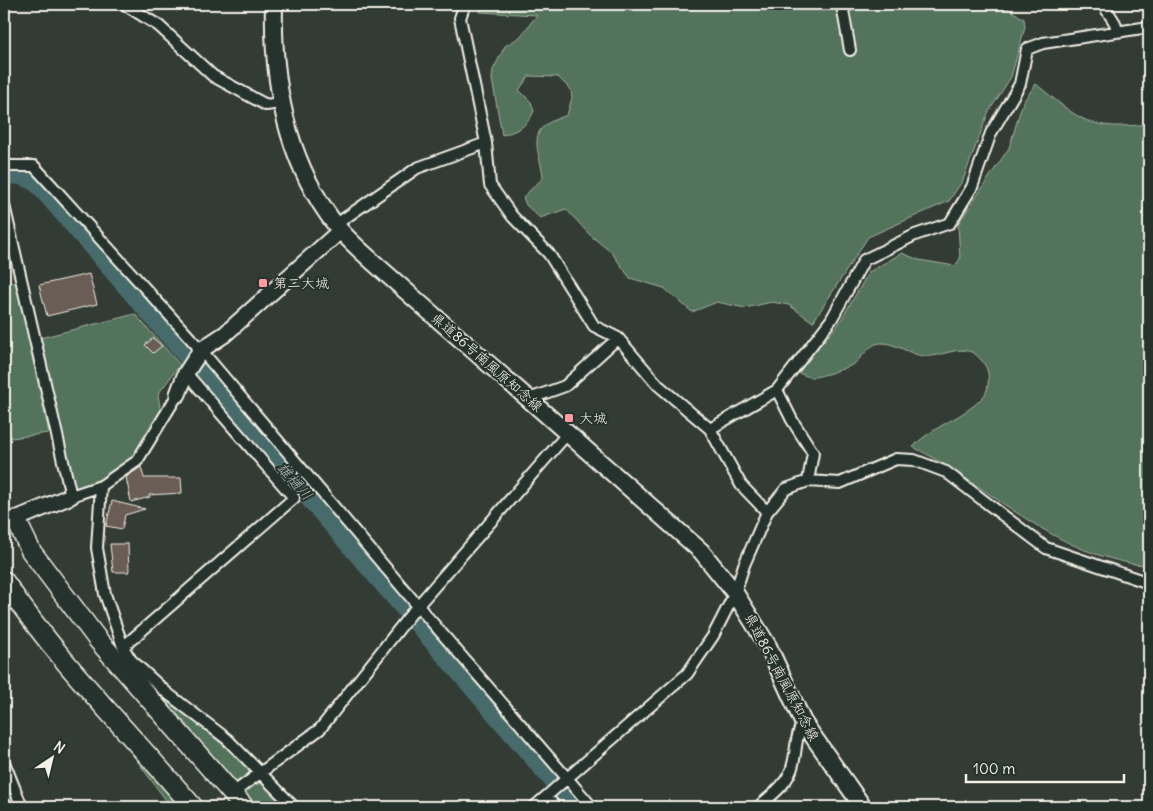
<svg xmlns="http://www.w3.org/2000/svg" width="1153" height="811" viewBox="0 0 1153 811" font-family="Delius,'Klee One',sans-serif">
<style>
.green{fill:#53735c;stroke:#a4b2a2}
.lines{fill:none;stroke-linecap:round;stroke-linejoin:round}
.river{stroke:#466b6a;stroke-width:19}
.building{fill:#695d55;stroke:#f4f1e8}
.street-tunnel{stroke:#505650;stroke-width:10;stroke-dasharray:10 5;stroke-linecap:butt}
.street-casing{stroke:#f4f1e8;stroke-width:14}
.secondary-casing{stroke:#f4f1e8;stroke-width:19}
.primary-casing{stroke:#f4f1e8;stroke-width:20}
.highway-casing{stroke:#f4f1e8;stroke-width:22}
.street{stroke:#26332d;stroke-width:10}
.secondary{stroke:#26332d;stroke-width:15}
.primary{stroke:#26332d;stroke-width:16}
.highway{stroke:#26332d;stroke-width:19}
.poi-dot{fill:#ff9aa2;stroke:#26332d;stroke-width:2}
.labels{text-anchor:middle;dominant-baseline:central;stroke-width:4;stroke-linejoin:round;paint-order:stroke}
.poi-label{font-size:14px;fill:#f4f1e8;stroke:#26332d;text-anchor:start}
.street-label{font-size:14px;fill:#f4f1e8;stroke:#26332d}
.water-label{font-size:15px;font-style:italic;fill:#aebbb6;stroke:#26332d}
</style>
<rect width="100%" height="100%" fill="#333b35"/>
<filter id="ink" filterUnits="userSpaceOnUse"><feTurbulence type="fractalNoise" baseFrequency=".02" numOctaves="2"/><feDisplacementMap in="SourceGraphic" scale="10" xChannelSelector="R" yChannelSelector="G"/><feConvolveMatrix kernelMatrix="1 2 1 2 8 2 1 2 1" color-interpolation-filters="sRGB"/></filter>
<g filter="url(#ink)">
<path class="green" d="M481,4H1001L1024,19L1025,27L1011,77L988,113L963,180L949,201L868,237L813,322L789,305L772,302L745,308L717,302L692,312L664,288L630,278L612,253L590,235L566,209L540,218L526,205L523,197L543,178C543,164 530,140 542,128C547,122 560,118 567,115L572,98L571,90L558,77L529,76L519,90L531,102L534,111C527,127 517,131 502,135L492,79L493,70L505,46L520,37L537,15L480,12Z
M1036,84C1081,121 1089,131 1149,124V564C1136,566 1125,562 1112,559C1036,539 982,481 913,447C933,425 965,418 984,396C989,389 990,374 986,367C968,335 945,359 924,356C910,355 895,342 880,343C869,344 863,357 854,364C847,368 818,378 811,377C806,376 801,374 796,372L838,325L869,272L902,253L919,260L955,266L960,259L958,224L1009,148L1023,102Z
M16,282L49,433L4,439V284Z
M135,314L180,365L158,394L161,414C152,428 144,446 134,458C120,473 94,485 75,490L40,338Z
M138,674L248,766L249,777L236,786Z
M118,735L186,807H171Z
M262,783L287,807H253L242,795L254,785Z"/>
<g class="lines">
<path class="river" d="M4,176C19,173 27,176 39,185L576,807"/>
</g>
<path class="building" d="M89,274L97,304L47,316L39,285Z
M153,338L162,346L153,353L145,345Z
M141,467L144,478H181L182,493L149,495L150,497L131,502L126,477Z
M112,501L145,509L125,515L122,529L106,526Z
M110,544H128L129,572H113Z"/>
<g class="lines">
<path class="street-tunnel" d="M212,807L234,792"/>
<g class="street-casing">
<path id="street" d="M124,4L159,26L213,76L266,105L280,103
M465,4L460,18L486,143L490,185L512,216L549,254L594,326L618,338L658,385L710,429L741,485L767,512
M848,4L843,11L850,50
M1103,4L1115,23L1117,31
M4,166H34L201,350L418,606L592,807
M4,205L71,496L101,486L137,461L178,394
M335,225L417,168L486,143
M777,390L792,420L813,453L808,481
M529,399L565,386L618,338
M710,429L777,390L831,320L864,260L915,235L950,223L972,187L991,133L1020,84L1027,49L1043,43L1149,27
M101,486L97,548L105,594L123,647L131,660L167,693L227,739L294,807
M123,647L294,498L186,373
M4,762L22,807
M237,790L320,729L414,610L568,433
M546,797L556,807
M534,807L687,674L713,636L735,593L744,565L767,512L786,489L808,481L840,483L896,459L914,460L946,472L1046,548L1149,583
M758,807C772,795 789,783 793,764C797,749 795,736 803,722"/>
</g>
<g class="secondary-casing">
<path id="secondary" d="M178,394L186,373L201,350L225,334L340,231
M4,524L71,496"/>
</g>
<g class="primary-casing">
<path id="primary" d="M274,4C272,83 286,160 335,224C346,238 360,250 373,262L701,551L735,593L768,646L803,722L863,807"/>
</g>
<g class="highway-casing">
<path id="highway" d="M16,520L31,551L98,640L244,807
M4,581C59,663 130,733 193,807"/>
</g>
<use href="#street" class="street"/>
<use href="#secondary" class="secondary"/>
<use href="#primary" class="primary"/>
<use href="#highway" class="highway"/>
</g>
</g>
<g class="poi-dot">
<rect x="258" y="278" width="10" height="10" rx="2.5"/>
<rect x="564" y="413" width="10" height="10" rx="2.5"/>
</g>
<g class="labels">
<g class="poi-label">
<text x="273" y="283">第二大城</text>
<text x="579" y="418">大城</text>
</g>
<g class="street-label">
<text transform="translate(487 362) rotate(41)">県道86号南風原知念線</text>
<text transform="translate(782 677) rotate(62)">県道86号南風原知念線</text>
</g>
<g class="water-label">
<text transform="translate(295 481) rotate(49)">雄樋川</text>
</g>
</g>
<rect width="1153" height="811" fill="none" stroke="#26332d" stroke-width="20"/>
<rect x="10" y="10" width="1133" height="791" fill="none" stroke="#f4f1e8" stroke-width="2" filter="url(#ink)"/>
<g transform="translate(52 758) rotate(35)" stroke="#26332d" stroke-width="4" paint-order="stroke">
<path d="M0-4L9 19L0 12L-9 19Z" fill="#f4f1e8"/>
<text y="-8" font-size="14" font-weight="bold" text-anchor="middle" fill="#f4f1e8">N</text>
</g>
<path d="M966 774v8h158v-8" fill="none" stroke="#f4f1e8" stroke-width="2.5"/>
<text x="973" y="774" font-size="15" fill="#f4f1e8" stroke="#26332d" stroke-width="4" paint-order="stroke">100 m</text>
</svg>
